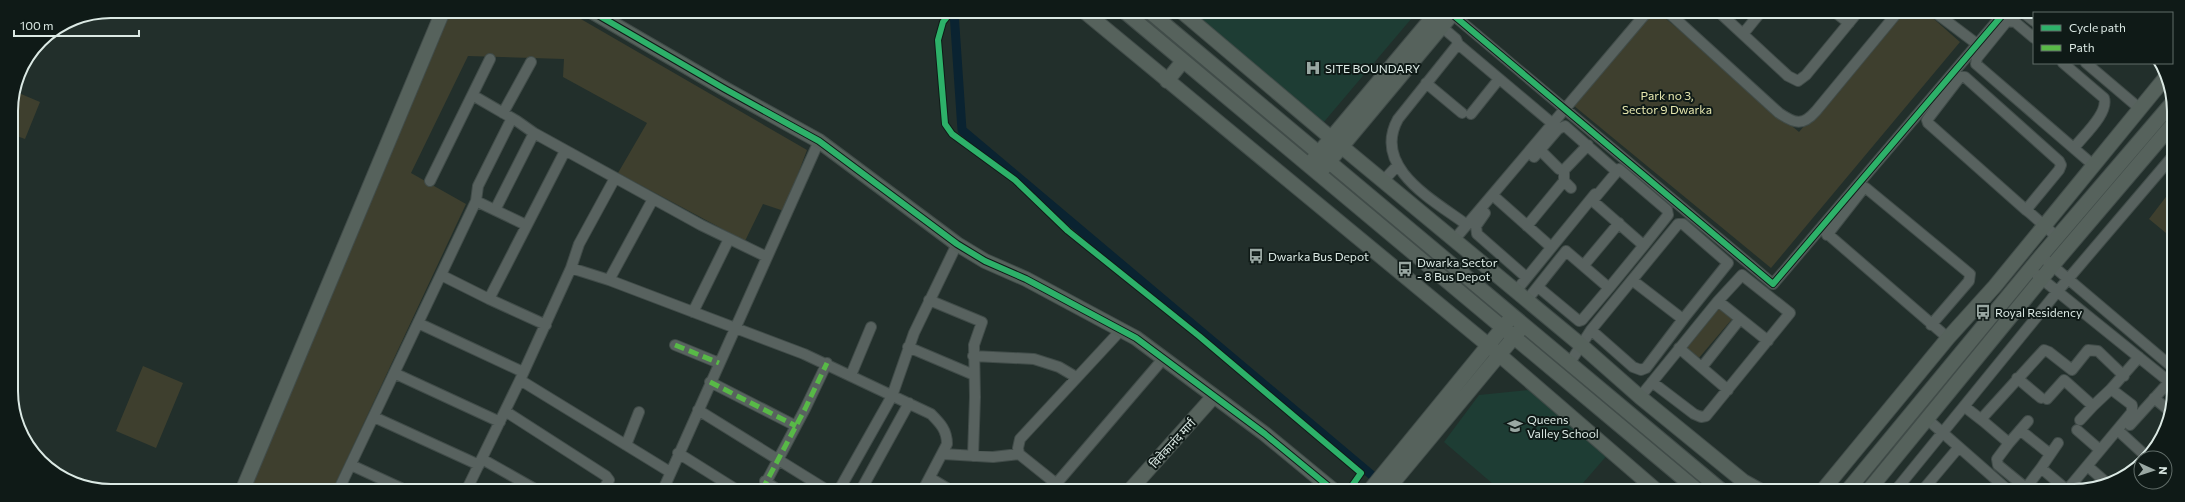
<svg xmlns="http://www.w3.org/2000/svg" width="2185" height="502" viewBox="0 0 2185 502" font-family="Commissioner,'Noto Sans Devanagari',sans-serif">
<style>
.built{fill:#1e3d34}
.green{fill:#3e3f2e}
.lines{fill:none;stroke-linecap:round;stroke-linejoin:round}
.canal{stroke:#0a2331;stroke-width:9}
.street-casing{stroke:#414c49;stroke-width:12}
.secondary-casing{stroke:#414c49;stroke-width:16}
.street{stroke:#58625f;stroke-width:10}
.secondary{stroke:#56625c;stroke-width:14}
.quiet{stroke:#58b947;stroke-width:5;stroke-dasharray:10 5;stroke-linecap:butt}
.cycleway-casing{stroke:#0f1a17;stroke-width:8}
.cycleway{stroke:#2db169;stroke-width:6}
.labels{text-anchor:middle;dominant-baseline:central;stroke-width:4;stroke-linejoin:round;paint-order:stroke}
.poi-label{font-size:12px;fill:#dbe9e4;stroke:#0f1a17;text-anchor:start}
.park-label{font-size:12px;fill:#e6e7ae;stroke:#0f1a17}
.street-label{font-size:12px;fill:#dbe9e4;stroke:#0f1a17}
.rim{fill:none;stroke:#dbe9e4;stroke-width:2}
</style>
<rect width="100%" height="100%" fill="#222f2b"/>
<path class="built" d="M1187,12H1417L1323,123Z
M1528,390L1609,453L1577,490H1500L1444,442L1479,395Z"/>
<path class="green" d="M447,11H567L807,150L784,211L763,204L745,241L618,173L647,123L563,77L564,59L468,56L411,173L466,204L333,489H247Z
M1648,12H1658L1799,132L1900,13H1927L1960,42L1771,268L1573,105Z
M14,91L40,102L25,139L11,134V105Z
M2172,189V238L2149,219Z
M1718,307L1732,319L1698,359L1684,347Z
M143,366L183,383L156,448L116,431Z"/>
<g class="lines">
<path class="canal" d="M954,12L962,130L1374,477"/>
<g class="street-casing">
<path id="street" d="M1668,12L1779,113C1795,124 1803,126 1816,111L1897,13
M1720,13L1788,76L1798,81L1806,75L1857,13
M1836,13L1849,23
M1936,13L1977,44
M2024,13L2034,21
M1452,14L1773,284L2004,13
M1442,27L1456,39L1458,44L1398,119C1371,168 1435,201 1467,225
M1743,34L1760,13
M2034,38L2015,22L2007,21L1977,58L1976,64L2092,164
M1458,44L1553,124
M2063,63L2104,98C2109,113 2083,136 2074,148
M2086,63L2139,108
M1426,83L1462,113
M474,96L517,121L534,133L701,225L767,257
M503,113L531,62
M1471,114L1499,79
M1540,150L1559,169L1564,170L1588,145
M1534,157L1558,129L1565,126L1615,170
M1619,169L1667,210L1668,215L1645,244H1642L1594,202V199Z
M430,181L490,59
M1383,181L1397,166
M1564,181L1571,188
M1497,199L1551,247
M476,201L526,225
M495,210L534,133
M2026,210L2059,170L2061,165L2059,161L1965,77H1960L1927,120L1928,123L2026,210L2030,213L2057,237
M1485,213L1476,226L1477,234L1526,277
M1527,226L1564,181V170
M1823,230L1948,338
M1827,235L1863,189L1866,188L1970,274L1969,281L1931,325
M1454,240L1647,12
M2041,256L2172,367
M1584,265L1619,223
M571,268L579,244L615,178
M441,275L489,299
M2037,275L2172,384
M609,280L653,199
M1609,288L1645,244
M1516,291L1595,194
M929,300L982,322L974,345L975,397L973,456
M1527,300L1566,251L1609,288L1582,320L1579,321L1538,287
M693,312L729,239
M418,323L523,372
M546,325L489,299L565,151
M1591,330L1633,367L1641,370L1646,368L1684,318
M675,345L719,363
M908,347L974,375
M1679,348L1728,390
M973,356L1034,359L1059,367L1076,377
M1569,364L1591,330L1678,224H1683L1728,263L1684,318L1680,317L1632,280
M1702,367L1740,319
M394,373L500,422
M851,375L871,327
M2124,376L2098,351L2088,350L2072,370L2049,352L2044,350L1984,416L1983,421L2009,443L1997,459L1998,465L2026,488L2041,468L2067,490L2132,412V405L2111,389L2139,357
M2017,378L2041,398
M520,380L670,472
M710,382L796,426
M1652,382L1694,414L1701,417L1706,416L1790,313L1742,275L1718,301
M1640,397L1718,301L1768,341
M2154,398L2171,412
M2047,399L2064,380L2093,406L2080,420
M2093,406L2111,389
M1965,407L1983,421
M698,410L827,490
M505,411L606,476L609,480L603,490
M374,417L479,465
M1927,419L2009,491
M2130,425L2169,382
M2020,430L2050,454
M2077,430L2100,450
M2122,434L2147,457
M2009,443L2028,421
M626,445L639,412
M678,453L737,490
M943,454L993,457L1019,454
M482,459L535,489
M351,465L403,489
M2041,468L2058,443
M2092,470L2108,484
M930,478L950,490
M765,481L778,490
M1056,484L1163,359
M339,489L476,201L478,186L512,118
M467,489L520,380L571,268L609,280L804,354L931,414C940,423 947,430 947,444L923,490
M663,490L819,141
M762,490L805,409L827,363
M839,490L892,396L914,333L957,244
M861,490L909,403
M1064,490L1019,454L1018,448L1020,439L1121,330
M1895,491L2057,292L2172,157
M1922,491L1959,447"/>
</g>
<g class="secondary-casing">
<path id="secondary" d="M591,11L725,89L819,141L957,244L985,261L1026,279L1136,338L1265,434L1333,490
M1085,12L1488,345L1656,490
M1125,12L1697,490
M1150,12L1721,490
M1182,12L1331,138
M1167,81L1183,61
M1341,146L1581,345L1640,397L1743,481L1761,491
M1312,161L1437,12
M1322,170L1454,12
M243,489L443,11
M1130,490L1214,396
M1370,490L1509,320
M1387,490L1519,331
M1822,491L1948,338L1995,286L2165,78
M1847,491L2041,256L2172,103
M1868,491L2052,266L2172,125"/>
</g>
<use href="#street" class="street"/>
<use href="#secondary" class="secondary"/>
<path class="quiet" d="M675,345L719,363
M710,382L796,426
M762,490L805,409L827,363"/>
<g class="cycleway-casing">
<path id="cycleway" d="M591,11L725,89L819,141L957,244L985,261L1026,279L1136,338L1265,434L1333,490
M951,12L943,22L938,40L945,124L952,134L1015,180L1068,231L1199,336L1361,473L1349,490
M1452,14L1773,284L2004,13"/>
</g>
<use href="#cycleway" class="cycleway"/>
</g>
<defs>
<g id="hospital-bare" transform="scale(1.2)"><path d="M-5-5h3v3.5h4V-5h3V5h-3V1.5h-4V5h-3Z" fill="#9aa8a3" stroke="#0f1a17" stroke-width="2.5" paint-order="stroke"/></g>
<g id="bus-bare" transform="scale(1.2)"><path d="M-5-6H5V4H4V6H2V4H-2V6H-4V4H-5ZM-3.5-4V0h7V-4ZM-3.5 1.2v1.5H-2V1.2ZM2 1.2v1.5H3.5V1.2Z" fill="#9aa8a3" stroke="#0f1a17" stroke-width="2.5" paint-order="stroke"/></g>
<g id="school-bare" transform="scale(1.2)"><path d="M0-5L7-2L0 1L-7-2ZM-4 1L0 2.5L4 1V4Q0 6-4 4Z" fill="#9aa8a3" stroke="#0f1a17" stroke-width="2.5" paint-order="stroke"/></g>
</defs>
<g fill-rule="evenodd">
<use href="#hospital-bare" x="1313" y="68"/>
<use href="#bus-bare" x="1256" y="256"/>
<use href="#bus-bare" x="1405" y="269"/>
<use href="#bus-bare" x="1983" y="312"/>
<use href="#school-bare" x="1515" y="426"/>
</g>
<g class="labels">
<g class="poi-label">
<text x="1325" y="68">SITE BOUNDARY</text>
<text x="1268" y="256">Dwarka Bus Depot</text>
<text x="1417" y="262">Dwarka Sector<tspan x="1417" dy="14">- 8 Bus Depot</tspan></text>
<text x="1995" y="312">Royal Residency</text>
<text x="1527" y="419">Queens<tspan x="1527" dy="14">Valley School</tspan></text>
</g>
<g class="park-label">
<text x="1667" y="95">Park no 3,<tspan x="1667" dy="14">Sector 9 Dwarka</tspan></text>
</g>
<g class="street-label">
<text transform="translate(1172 443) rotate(-48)">विवेकानंद मार्ग</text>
</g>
</g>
<path d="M0 0H2185V502H0ZM111 18H2074A93 93 0 0 1 2167 111V391A93 93 0 0 1 2074 484H111A93 93 0 0 1 18 391V111A93 93 0 0 1 111 18Z" fill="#0f1a17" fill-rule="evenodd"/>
<path class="rim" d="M111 18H2074A93 93 0 0 1 2167 111V391A93 93 0 0 1 2074 484H111A93 93 0 0 1 18 391V111A93 93 0 0 1 111 18Z"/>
<rect x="2033" y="12" width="140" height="52" fill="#0f1a17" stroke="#616d69"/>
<rect x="2041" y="25" width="20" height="6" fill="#2db169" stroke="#616d69"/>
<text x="2069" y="32" font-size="12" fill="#dbe9e4">Cycle path</text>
<rect x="2041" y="45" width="20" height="6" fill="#58b947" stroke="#616d69"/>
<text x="2069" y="52" font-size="12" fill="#dbe9e4">Path</text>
<g transform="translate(2153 470) rotate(93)"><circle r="19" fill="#0f1a17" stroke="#616d69"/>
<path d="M0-3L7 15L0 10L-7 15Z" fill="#9aa8a3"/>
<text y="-6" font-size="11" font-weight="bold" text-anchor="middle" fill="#dbe9e4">N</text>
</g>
<path d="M14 30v6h125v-6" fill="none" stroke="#dbe9e4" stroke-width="2"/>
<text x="20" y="30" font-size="12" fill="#dbe9e4" stroke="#0f1a17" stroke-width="3" paint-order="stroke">100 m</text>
</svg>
